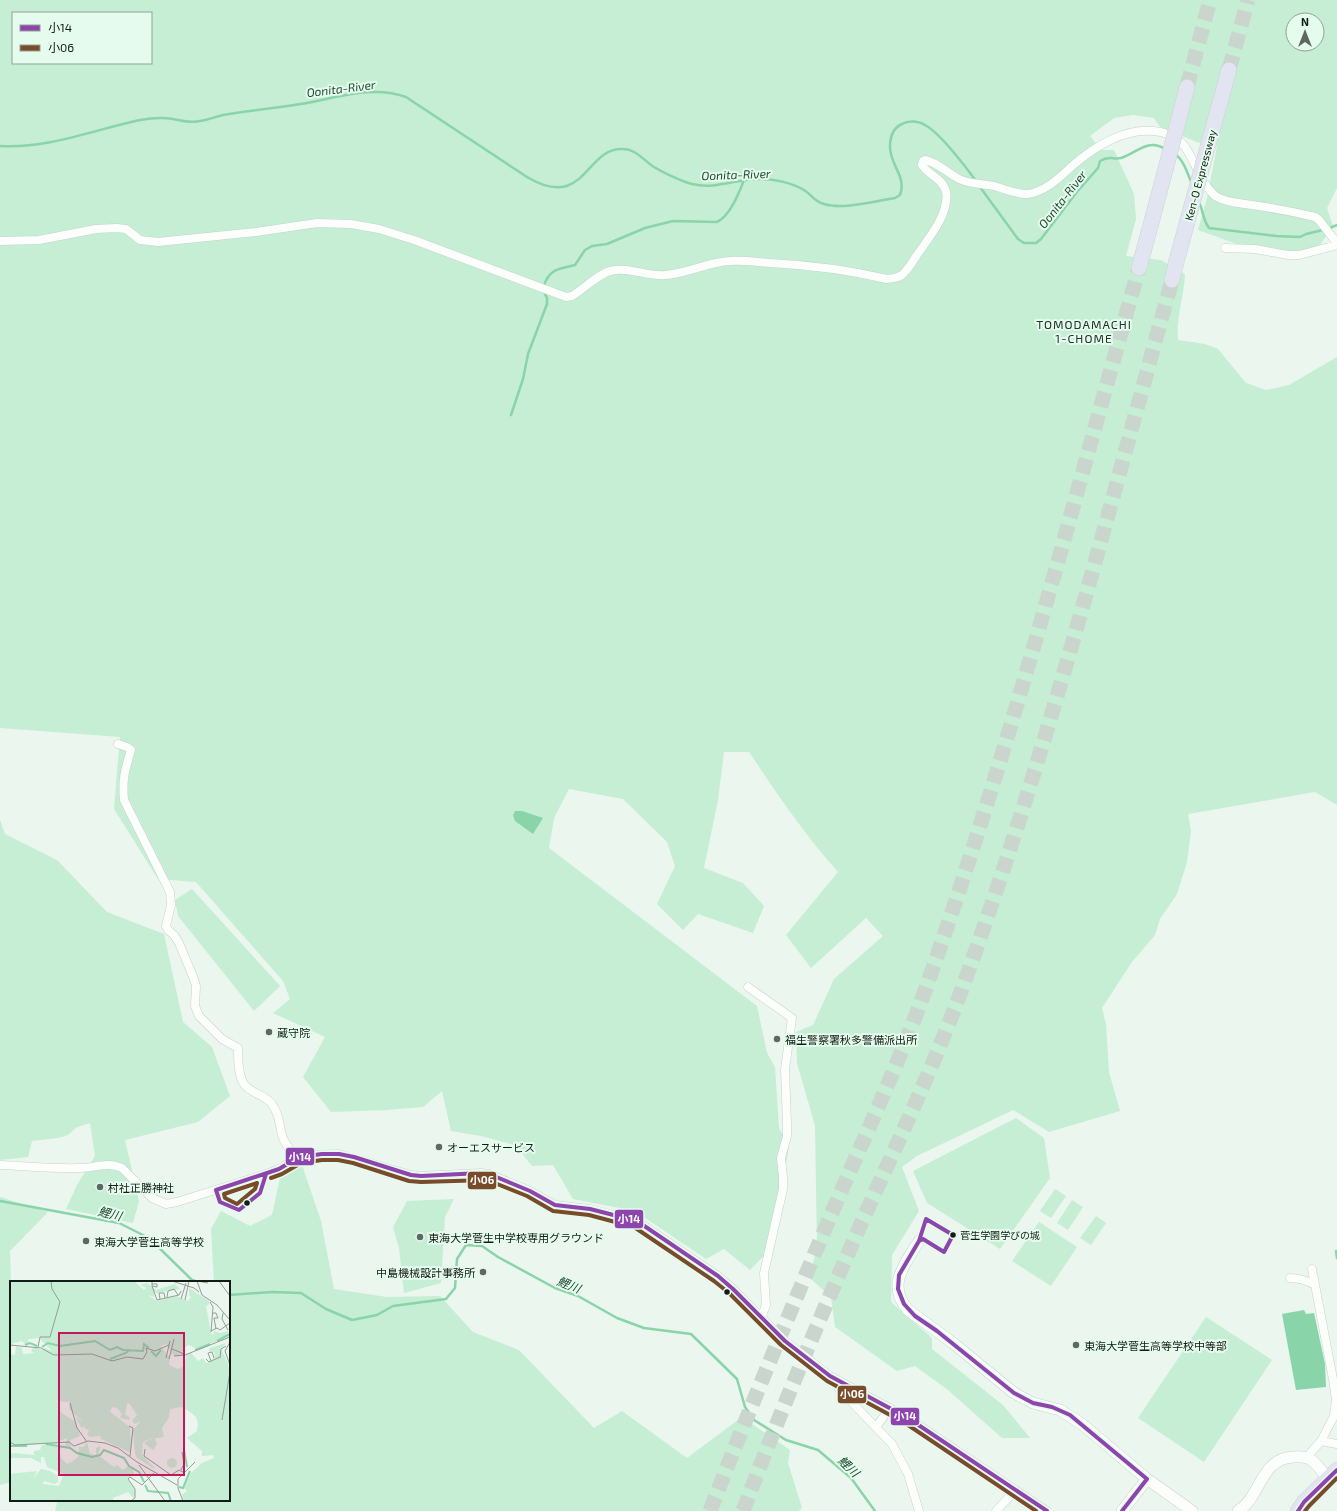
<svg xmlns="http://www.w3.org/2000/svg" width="1337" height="1511" viewBox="0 0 1337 1511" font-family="'Exo 2','Noto Sans JP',sans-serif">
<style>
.green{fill:#c5eed4;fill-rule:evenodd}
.water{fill:#8ad4aa}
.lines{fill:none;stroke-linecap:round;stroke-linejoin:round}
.stream{stroke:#8ad4aa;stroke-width:2.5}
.highway-tunnel{stroke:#cad5ce;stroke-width:15;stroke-dasharray:15 8;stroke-linecap:butt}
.street-casing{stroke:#c8d2cb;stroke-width:9}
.secondary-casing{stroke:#c8d2cb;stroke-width:12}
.highway-casing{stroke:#cdd3ce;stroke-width:16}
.street{stroke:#fcfefc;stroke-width:8}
.secondary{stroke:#fcfefc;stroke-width:11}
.highway{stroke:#e3e4f1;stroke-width:15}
.highway-bridge-casing{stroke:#cdd3ce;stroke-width:16;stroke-linecap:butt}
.highway-bridge{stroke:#e3e4f1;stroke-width:15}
.bus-1-casing{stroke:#e5fbed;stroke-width:7}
.bus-2-casing{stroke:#e5fbed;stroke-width:7}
.bus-1{stroke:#8e44ad;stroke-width:4}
.bus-2{stroke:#7a4b2a;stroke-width:4}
.poi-dot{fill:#5e6862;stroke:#e5fbed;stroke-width:1.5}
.bus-dot{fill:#131b16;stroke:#e5fbed;stroke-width:1.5}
.labels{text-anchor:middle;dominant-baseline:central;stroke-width:4;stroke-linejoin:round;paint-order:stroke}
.bus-label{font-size:10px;fill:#131b16;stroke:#e5fbed;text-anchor:start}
.street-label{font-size:11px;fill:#131b16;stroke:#e5fbed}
.poi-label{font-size:11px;fill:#131b16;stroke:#e5fbed;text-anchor:start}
.water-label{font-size:12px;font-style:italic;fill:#214b33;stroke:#e5fbed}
.neighbourhood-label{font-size:12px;letter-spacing:1px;fill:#24352a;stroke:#e5fbed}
.inset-river{fill:none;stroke:#8ad4aa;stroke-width:2}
.inset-road{fill:none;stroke:#949e98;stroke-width:1}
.view{fill:#c2185b;fill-opacity:0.15;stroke:#c2185b;stroke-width:2}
.inset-edge{fill:none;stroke:#131b16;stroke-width:2}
.line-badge{stroke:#e5fbed;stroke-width:1.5}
.badge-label{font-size:11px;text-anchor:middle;font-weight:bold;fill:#fff}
</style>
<rect width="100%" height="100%" fill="#eaf6ee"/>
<path class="green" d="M0,0H1337V188L1327,208L1333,226L1318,248L1295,252L1248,248L1198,230L1207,198L1217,146L1197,142L1160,127L1154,118L1133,115L1114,118L1090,136L1101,150H1114L1134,194L1136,219L1126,256L1161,260L1185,274C1184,296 1176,318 1178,340L1205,344L1218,349L1246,383L1266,390L1289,385L1337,357V805L1315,792L1188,814L1191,831L1187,862L1177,894L1160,919L1155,935L1132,962L1102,1008L1106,1024L1109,1072L1120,1111L1049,1132L1013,1110L917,1156L902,1167L919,1211L892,1255L891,1302L932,1338V1349L1003,1405L1030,1438H1002L948,1390L915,1366L897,1371L835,1327L831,1297L810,1278L817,1245L815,1126L797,1063L796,1032L813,1025L834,979L883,936L866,918L811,968L786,935L838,872C804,834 778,795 749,752H724L718,800L704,868L743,883L764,906L753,933L698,914L683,930L657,904L675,866L667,842L623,799L569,789L554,818L549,848L757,1006L767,1053L775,1067L779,1128L789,1146L773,1246L750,1270L724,1249L706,1259L635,1211L573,1199L553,1165L532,1166L515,1145L481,1136L451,1131L442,1091L423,1107L386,1110L331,1112L303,1077L325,1037L273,1013L290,999L283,981L196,882L158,879L114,809L120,737L0,728ZM13,13H151V63H13ZM1293,20H1317V44H1293Z
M0,820L5,834L57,860L107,912L164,934L183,1022L212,1047L230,1096L198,1122L125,1140L139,1201L133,1223L66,1209L77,1185L95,1156L90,1123L77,1127L68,1135L58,1138L32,1141L28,1157L0,1160Z
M192,889L280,986L254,1011L178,916L175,900Z
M1016,1118L1044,1138L1050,1178L1000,1249L927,1203L913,1171Z
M302,1165L321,1221L334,1289L387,1297L440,1296L473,1332L519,1350L594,1428L622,1411L687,1458L742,1417L790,1450L788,1463L802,1508L799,1511H55L57,1503L56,1500H229V1282H214L211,1229L221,1211L250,1226L272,1215L281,1173Z
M1055,1189L1066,1196L1051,1218L1040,1211Z
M0,1197L48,1212L10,1251L11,1282V1482L0,1485Z
M454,1199L445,1217L441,1283L404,1293L399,1248L393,1227L407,1201Z
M1072,1200L1083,1207L1068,1230L1057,1223Z
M1096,1216L1106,1223L1091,1245L1080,1238Z
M1039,1222L1077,1247L1051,1286L1012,1261Z
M1206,1317L1272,1360L1204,1462L1138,1418Z"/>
<path class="water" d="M515,811H522L543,818L533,834L515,821L513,815Z
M1304,1310L1306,1314L1314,1313L1325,1364L1326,1387L1296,1390L1282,1314Z"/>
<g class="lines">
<path class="stream" d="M0,146C48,149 93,130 140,120C151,118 162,117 173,119C182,121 190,123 200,121C208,120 215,117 223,115C251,110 279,108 307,103C339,97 374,85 406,97L527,177C586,212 585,147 623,149C636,149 643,160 654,167C662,172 683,182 692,184C717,190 737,178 761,179C775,179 792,183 804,190C812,195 815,202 824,204C843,210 875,201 895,198L900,195C907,177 890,165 890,147C890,137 893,128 902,124C909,120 919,121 925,125C940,133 966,167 976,181
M1175,154C1184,160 1188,175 1192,184
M980,187L1018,239L1024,243H1036L1041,239L1076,193L1098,168L1100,161C1110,155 1113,160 1121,158C1137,153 1147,138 1165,149
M1199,202C1204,213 1202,218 1209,228L1276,236L1300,237L1306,234L1323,230
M1328,229L1337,225
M544,286C549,268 561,269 575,265L585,250L592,246L607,244L645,228L673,221L717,222C730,216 739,193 744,180
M511,415L523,379L528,354L547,304V298L544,292
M0,1201L119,1223L149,1238L192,1280L198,1282
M1336,1251L1337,1258
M229,1295L272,1292L301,1293L326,1309L352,1320L377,1315L393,1306L446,1299L455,1288L457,1259L466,1245L482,1246L498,1257L555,1288L578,1296L617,1318L644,1328L691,1334L737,1379L745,1407L754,1420L786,1440L818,1450L851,1478L875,1511"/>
<path class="highway-tunnel" d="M1229,70L1248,0
M1187,87L1210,0
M710,1511C748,1412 789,1315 830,1217C863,1140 899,1064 927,985C1010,750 1072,508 1139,268
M743,1511C779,1415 819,1320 860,1226C894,1150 930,1075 959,997C1045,763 1106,520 1172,280"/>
<g class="street-casing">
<path id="street" d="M0,241L39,240L96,229L117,228L126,229L140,240L158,242L256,232L317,223L351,224L379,229L414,240L566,297L572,296C584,289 598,274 610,271C629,266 646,277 665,275C687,274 707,262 730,261C743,260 757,262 770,263C809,265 848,270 887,279C894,278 900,278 904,273C909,268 913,261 917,255C928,239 950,213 946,192C943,178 928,175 922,165L923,161L925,160C939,163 947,173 959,179C969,184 983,184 994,186C1005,189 1015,194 1027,194C1045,192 1059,178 1072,166C1094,147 1124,128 1154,131C1190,135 1189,159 1205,184C1209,189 1212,194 1217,197C1228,203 1240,203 1252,205C1273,208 1294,212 1315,217L1319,220L1337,243
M1225,248L1255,249L1288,255H1299L1337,245
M118,744L127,747L131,750C125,770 122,779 124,800L170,892L171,905L166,926L168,930L174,935L179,943L194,979L196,986L195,1006L199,1016L222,1039L238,1048C238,1059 238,1075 244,1084C250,1093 265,1095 272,1104C286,1124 273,1138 299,1157
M748,987L792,1018L785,1069L787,1124V1136L781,1158L783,1177V1189L764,1273L766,1305L761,1318
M0,1165C27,1166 53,1169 80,1168C95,1168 108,1161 122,1168L152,1198L166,1204L177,1202L266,1174L279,1169L299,1157L310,1155L339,1154L411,1175L421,1176L481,1173L489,1174L530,1191L555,1205L590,1209L637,1221L718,1276L733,1289L785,1341L830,1376L908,1418L1047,1511
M1290,1278C1300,1278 1306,1280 1315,1285
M833,1379L839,1389L892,1444L908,1474L919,1511
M876,1427L890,1408
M1321,1441L1337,1444
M1307,1457L1321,1441L1334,1416L1336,1400L1333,1379L1312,1269
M996,1511L1015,1491"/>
</g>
<g class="secondary-casing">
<path id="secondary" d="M919,1241C905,1264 886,1285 908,1310L953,1343L1014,1393L1033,1403L1060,1410L1082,1424L1147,1479L1192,1511
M1122,1511L1147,1479
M1238,1511C1261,1497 1260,1459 1293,1457C1313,1455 1316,1464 1327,1478"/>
</g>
<g class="highway-casing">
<path id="highway" d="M1178,122L1187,87
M1214,124L1229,70
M1139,268L1152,220
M1172,280L1176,263
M1298,1511L1304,1502L1337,1470"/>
</g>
<use href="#street" class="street"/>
<use href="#secondary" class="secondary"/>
<use href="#highway" class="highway"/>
<g class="highway-bridge-casing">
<path id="highway-bridge" d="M1152,220L1178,122
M1176,263L1214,124"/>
</g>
<use href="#highway-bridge" class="highway-bridge"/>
<g class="bus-1-casing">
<path id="bus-1" d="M266,1174L260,1193L239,1210L220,1202L216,1190L279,1169L299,1157L322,1154H339L354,1157L411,1175L421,1176L481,1173L489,1174L530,1191L555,1205L590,1209L637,1221L718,1276L733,1289L785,1341L830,1376L908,1418L1047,1511
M926,1219L953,1235L944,1252L923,1239L919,1241Z
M919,1241L899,1275L898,1289L904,1304L915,1316L937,1331L1014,1393L1033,1403L1052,1407L1070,1415L1147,1479L1122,1511
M1298,1511L1304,1502L1337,1470"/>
</g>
<g class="bus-2-casing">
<path id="bus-2" d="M271,1178L282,1174L301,1163L322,1160H338L353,1163L409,1181L421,1182L487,1180L527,1196L553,1211L589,1215L634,1227L714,1281L729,1293L781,1345L827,1381L905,1423L1036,1511
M257,1183L255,1189L237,1204L225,1198L224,1194Z
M1305,1511L1309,1506L1337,1478"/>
</g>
<use href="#bus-1" class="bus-1"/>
<use href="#bus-2" class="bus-2"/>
</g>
<g class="poi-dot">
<circle cx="269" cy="1032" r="4"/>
<circle cx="777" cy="1039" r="4"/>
<circle cx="439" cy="1147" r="4"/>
<circle cx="100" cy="1187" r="4"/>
<circle cx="420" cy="1237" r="4"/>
<circle cx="86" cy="1241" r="4"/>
<circle cx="483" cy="1272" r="4"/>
<circle cx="1076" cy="1345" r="4"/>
</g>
<g class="bus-dot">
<circle cx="247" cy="1203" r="3.5"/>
<circle cx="953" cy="1235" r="3.5"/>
<circle cx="727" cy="1292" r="3.5"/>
</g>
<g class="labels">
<g class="bus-label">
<text x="960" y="1235">菅生学園学びの城</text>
</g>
<g class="street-label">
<text transform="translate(1200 175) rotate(-75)">Ken-O Expressway</text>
</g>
<g class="poi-label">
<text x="277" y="1032">蔵守院</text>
<text x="785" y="1039">福生警察署秋多警備派出所</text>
<text x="447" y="1147">オーエスサービス</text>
<text x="108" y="1187">村社正勝神社</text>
<text x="428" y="1237">東海大学菅生中学校専用グラウンド</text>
<text x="94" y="1241">東海大学菅生高等学校</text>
<text x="475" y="1272" text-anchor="end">中島機械設計事務所</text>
<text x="1084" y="1345">東海大学菅生高等学校中等部</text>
</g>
<g class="water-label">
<text transform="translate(341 88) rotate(-7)">Oonita-River</text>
<text transform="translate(736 174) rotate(-2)">Oonita-River</text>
<text transform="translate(1062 199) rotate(-52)">Oonita-River</text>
<text transform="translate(110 1213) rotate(14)">鯉川</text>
<text transform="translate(569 1284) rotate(22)">鯉川</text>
<text transform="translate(849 1466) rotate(44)">鯉川</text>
</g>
<g class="neighbourhood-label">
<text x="1084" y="324">TOMODAMACHI<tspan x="1084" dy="14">1-CHOME</tspan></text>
</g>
</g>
<g transform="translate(10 1281)">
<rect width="220" height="220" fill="#eaf6ee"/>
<path d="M0,0H124L134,9L136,7L130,4L137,2L146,9L165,3L170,8L147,12L144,10V16L138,14L147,20L166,15L178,20L181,16L179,14V7L199,20V23L196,25L201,52L203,54L204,50L210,52L218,50L219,55L187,68L179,64L175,66L174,73L166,75L161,73L157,63L151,65L160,77L159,84L168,88L174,85L177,73L181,72L188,80L193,77L196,82L200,81L205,76L204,71L199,70L200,67L216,62L211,68L218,82L220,97V220H174L172,214L177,210L174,207L181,192L192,182L204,177L203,174L192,175V170L177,157L187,150L188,142L186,136L180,131L172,126L160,128L159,136L152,147L154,156L145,157L147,163L143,169L134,162L144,156L133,161L132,174L145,187H143L127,177L125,172L123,149L131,140L125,143L122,140L127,134L119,122L117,123L115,133L120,137L119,139L110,137L112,133L107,127L102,126L100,131L120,146L121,169L119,171L91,158L90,155L80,156L77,153L79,149L74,147L75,144L72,147L65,136L73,141L59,128L60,121L49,120V130L64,140L70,155L60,159L61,167L55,165L57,157L47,161V164L53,166L49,169L51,177L57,183L63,180L68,176L69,166H74L77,161L80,173L86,174V167L91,165L88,174L104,186L107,184L113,189L118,185L123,188L124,194L117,198L124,207L125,214L123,217L118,211L103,217V220H0V193L27,190L23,198L31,188L40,190L48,195V201L44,203L34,200L33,203L49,205L54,193L37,186L34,176H31V182L21,177H0V173L5,172L24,174V170L30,169L32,164L40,162L0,166V73L5,74L6,65L12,67L13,73L24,72L21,70L24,66L31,69L35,67L42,70L29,57L18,58L19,63L16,64L12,60L1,63L0,67ZM157 182a5 5 0 1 1 10 0a5 5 0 1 1-10 0Z" fill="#c5eed4"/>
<path class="inset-river" d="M207,60L220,53M15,64L20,62L27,65M32,66L38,62L50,65L85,60L100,69L107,66L113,69L133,70L134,63L139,67M185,69L200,63M141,70L146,75L151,69M100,78L116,72L119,69M36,163L60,167L67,172L82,176L90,174L94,169L114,177L119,185L129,191L134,201M0,165H17M174,169L177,186M135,204L138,210L158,212L161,220M169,206L173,207L180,190"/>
<path class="inset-road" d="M162,0L184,7L189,11M209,0L220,15M198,2L187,0L192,14L207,24L220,39M142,3H147V6L142,5V0M142,5L147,19L169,14L171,10M157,16L158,10L164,8L168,14M150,18L149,12H154L155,17M171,18L176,2M175,19L179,0M200,21L203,26L201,51M203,32H206L208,37H204L206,48M213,32L212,38L218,49M201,50L207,47L210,49L220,42M220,61L215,70L220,84M0,64L31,67L44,74L82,73L102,80L117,76L133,78L137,71L136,67L145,70L159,64M28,66L30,56H40L50,21L42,8L41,0M162,68L172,72L175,76M164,75L175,74L220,56M156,77L160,60M210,77L211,68L216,65M159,78L164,58M196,78L199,81L210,76M201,80L198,72L202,71L204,77M60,122L67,147L77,161M212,139L220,91M119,145L123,147L120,175M0,161L5,164L59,161L64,165L78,160L95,162L108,167L127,181L167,204M135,168L134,175L161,194L169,189L173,191M129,184L155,220M171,189L174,183L172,171M118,198L120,196L132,204L144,192M118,198L125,208V217L121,220M173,220L168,207V198L185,181"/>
<path class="view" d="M49,52H174V194H49Z"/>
<rect width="220" height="220" class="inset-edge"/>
</g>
<g class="line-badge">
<rect x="285" y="1147" width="30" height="19" rx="4" fill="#8e44ad"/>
<rect x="467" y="1171" width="30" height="19" rx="4" fill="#7a4b2a"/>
<rect x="614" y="1209" width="30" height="20" rx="4" fill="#8e44ad"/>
<rect x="837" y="1385" width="30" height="19" rx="4" fill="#7a4b2a"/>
<rect x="890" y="1407" width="30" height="19" rx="4" fill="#8e44ad"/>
</g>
<g class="badge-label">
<text x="300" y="1161">小14</text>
<text x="482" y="1184">小06</text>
<text x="629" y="1223">小14</text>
<text x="852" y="1398">小06</text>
<text x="905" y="1420">小14</text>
</g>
<rect x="12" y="12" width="140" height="52" fill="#e5fbed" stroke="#91a197"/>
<rect x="20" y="25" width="20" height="6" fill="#8e44ad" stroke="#91a197"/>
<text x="48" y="32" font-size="12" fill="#131b16">小14</text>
<rect x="20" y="45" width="20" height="6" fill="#7a4b2a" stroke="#91a197"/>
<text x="48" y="52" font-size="12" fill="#131b16">小06</text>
<g transform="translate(1305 32)"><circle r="19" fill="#e5fbed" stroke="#91a197"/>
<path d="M0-3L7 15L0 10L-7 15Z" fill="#5e6862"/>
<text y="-6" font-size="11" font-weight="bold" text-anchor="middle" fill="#131b16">N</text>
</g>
</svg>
